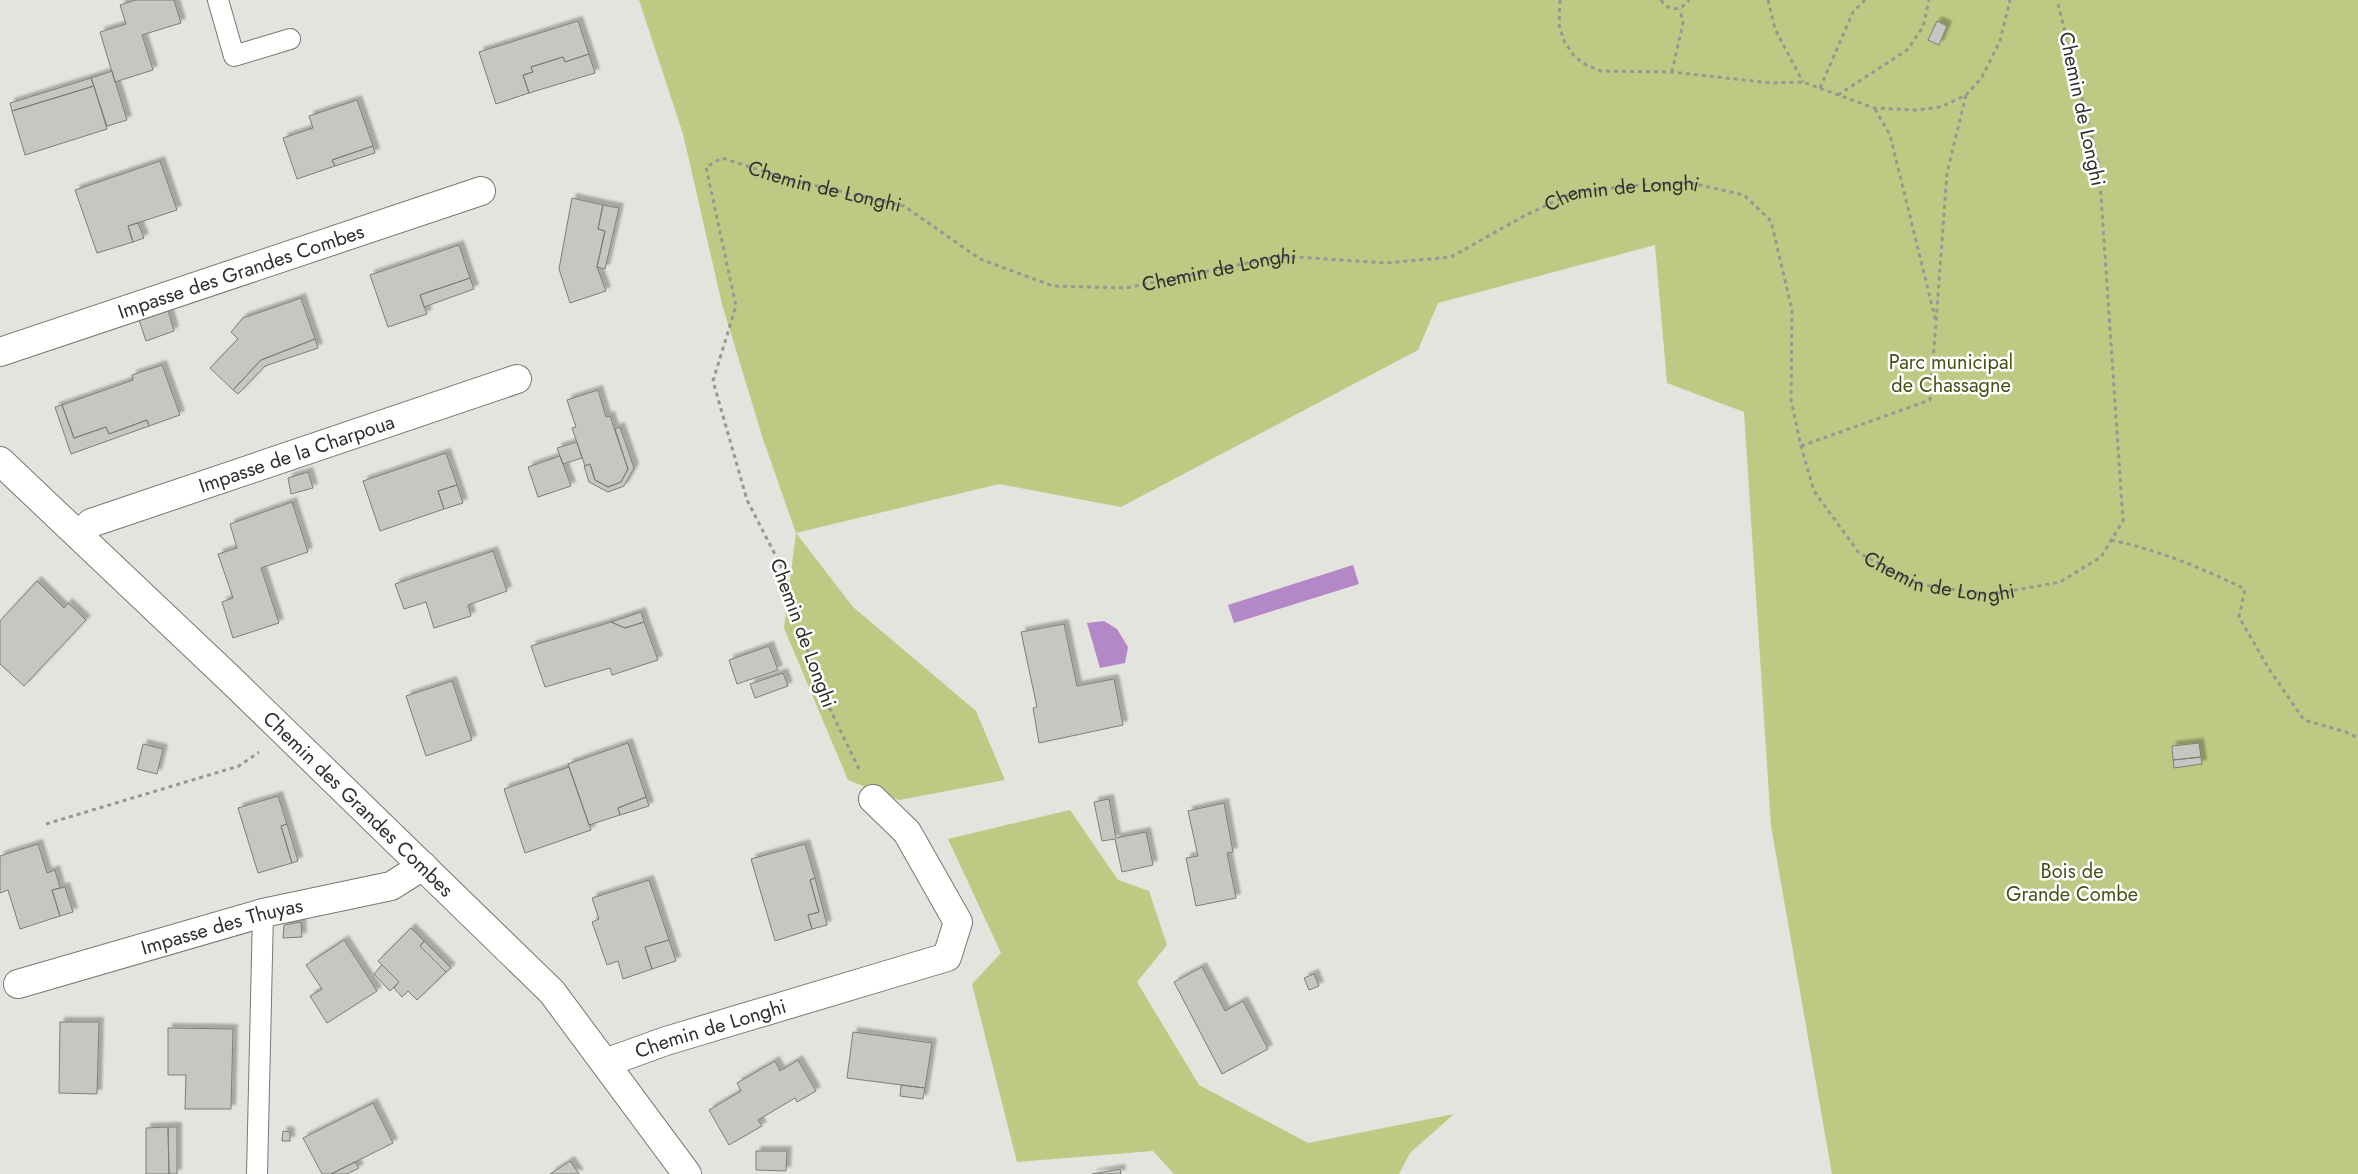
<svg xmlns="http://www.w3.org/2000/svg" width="2358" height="1174" viewBox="0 0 2358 1174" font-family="Jost,sans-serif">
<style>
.green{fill:#beca83}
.water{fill:#b487c6}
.building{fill:#c6c7c0;stroke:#7d7e78;filter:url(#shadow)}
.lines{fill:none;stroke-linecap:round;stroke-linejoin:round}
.lane-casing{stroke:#787972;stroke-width:22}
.street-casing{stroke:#787972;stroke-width:30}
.path{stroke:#979892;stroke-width:3;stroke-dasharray:4 4;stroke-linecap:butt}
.lane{stroke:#fff;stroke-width:20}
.street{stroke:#fff;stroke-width:28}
.labels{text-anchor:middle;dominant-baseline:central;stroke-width:5;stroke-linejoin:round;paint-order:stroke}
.street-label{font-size:20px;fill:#2f302d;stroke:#fff}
.park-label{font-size:20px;fill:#485015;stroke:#fff}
</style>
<defs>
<filter id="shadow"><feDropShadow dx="4.5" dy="-4.5" stdDeviation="1" flood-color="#0004"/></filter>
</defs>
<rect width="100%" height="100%" fill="#e3e4dd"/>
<path class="green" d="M639,0H2358V1174H1832L1771,826L1744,412L1667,383L1655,245L1438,303L1418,350L1121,507L999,484L796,533L853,607L976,711L1005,780L899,800L848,780L784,628L796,533L763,439L722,304L683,134Z
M1070,810L1118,880L1149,891L1167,945L1137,982L1199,1085L1308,1143L1454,1114L1410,1153L1399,1174H1174L1153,1151L1017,1162L972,984L1001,953L948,839Z"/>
<path class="water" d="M1353,565L1359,584L1234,623L1228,605Z
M1104,621L1117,629L1128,647L1125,663L1100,668L1087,623Z"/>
<path class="building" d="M136,0H174L181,23L142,35L153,70L115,82L100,32L126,24L120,5Z
M578,21L589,54L565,62L563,57L531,67L533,72L523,75L529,93L496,104L479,52Z
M1937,21L1947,26L1939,45L1928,40Z
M589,54L595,73L529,93L523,75L533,72L531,67L563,57L565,62Z
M112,71L127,120L107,126L91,78Z
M91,78L94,86L12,111L10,103Z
M94,86L107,129L25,155L12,111Z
M357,100L373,146L332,160L335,166L297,179L283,138L313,128L309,116Z
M373,146L375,153L335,166L332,160Z
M160,161L177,210L128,226L133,242L97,253L75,190Z
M572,198L603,205L598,229L605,231L597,267L606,291L570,303L559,269Z
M603,205L619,208L605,269L597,267L605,231L598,229Z
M138,223L144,238L133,242L128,226Z
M459,245L470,278L420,295L427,314L388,327L370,275Z
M470,278L474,289L424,307L420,295Z
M301,298L315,339L261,360L233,390L210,368L238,339L231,332L243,318Z
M168,310L174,331L146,341L139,320Z
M315,339L318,348L265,366L238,394L233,390L261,360Z
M162,365L180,415L149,426L147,420L109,434L106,427L74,438L62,405L133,380L132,375Z
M598,390L606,417L610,416L628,469L621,482L608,487L595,480L590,464L585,466L572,428L576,427L567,400Z
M62,405L74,438L106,427L109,434L147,420L149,426L71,454L55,407Z
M620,427L634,468L624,486L608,492L589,482L584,466L590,464L595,480L608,487L621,482L628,469L615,429Z
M577,442L582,458L563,464L557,448Z
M446,453L457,485L438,491L444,509L380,531L363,481Z
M560,456L571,486L538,497L528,467Z
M308,472L313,488L291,494L288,478Z
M457,485L463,503L444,509L438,491Z
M292,502L308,552L261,568L279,623L233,638L222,602L233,598L218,554L237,548L230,524Z
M493,551L507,591L468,605L471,616L434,628L426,602L404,609L395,584Z
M37,581L64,608L68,603L86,620L24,686L0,664V621Z
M641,612L644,622L625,628L611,622Z
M611,622L625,628L644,622L658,660L612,675L610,668L545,687L531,646Z
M1064,624L1077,686L1114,679L1123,725L1039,743L1033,708L1037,707L1021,632Z
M769,646L778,670L737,684L729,660Z
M783,673L788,686L755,698L750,684Z
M452,681L472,740L426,756L406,696Z
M628,743L646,797L618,808L620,815L589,825L568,764Z
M2199,743L2201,757L2173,760L2172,746Z
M143,744L163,749L157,774L137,769Z
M2201,757L2202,764L2174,768L2173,760Z
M569,767L591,830L525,853L504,789Z
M278,796L287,824L281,826L292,863L258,873L238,808Z
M646,797L649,806L620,815L618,808Z
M1109,799L1116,838L1146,832L1153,865L1122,872L1115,839L1102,841L1094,802Z
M1224,803L1233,852L1227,853L1236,898L1196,906L1186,858L1198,856L1188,811Z
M287,824L298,861L292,863L281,826Z
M38,844L47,873L55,870L60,888L52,890L60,916L20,929L8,890L0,893V856Z
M805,844L815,878L810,880L819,912L808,915L812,929L775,941L751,859Z
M815,878L827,925L812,929L808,915L819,912L810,880Z
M649,880L669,940L645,947L652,969L623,979L618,961L607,965L592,922L599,919L592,898Z
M65,887L73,912L60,916L52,890Z
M301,922L302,937L283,938L284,925Z
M411,928L424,941L420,946L446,972L417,1000L408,991L402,997L394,988L399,982L378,961Z
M344,940L377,991L327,1023L310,996L322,989L306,965Z
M669,940L676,961L652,969L645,947Z
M424,941L451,968L446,972L420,946Z
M382,965L399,982L390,991L374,974Z
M1202,967L1225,1011L1243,1001L1268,1049L1222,1074L1174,982Z
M1314,974L1319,986L1309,990L1304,978Z
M60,1022H99L97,1094L59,1093Z
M168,1028L233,1029L231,1109H185L186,1075H168Z
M853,1032L932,1043L925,1088L847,1078Z
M798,1060L816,1091L797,1102L795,1098L758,1120L762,1126L729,1145L709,1110L741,1091L737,1083L775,1061L780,1071Z
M901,1085L925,1088L923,1099L900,1096Z
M373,1103L393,1143L331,1174H322L303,1138Z
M168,1127L169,1174H146V1128Z
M168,1127H177V1174H169Z
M283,1131L290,1132V1141H282Z
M756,1151H787L786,1171L756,1170Z
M570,1161L579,1174H550Z
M355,1162L359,1168L347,1174H331Z
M1120,1169L1121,1174H1092Z"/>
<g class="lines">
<g class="lane-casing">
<path id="lane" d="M218,0L234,56L290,39
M257,1174L263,913"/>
</g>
<g class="street-casing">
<g id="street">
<path id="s2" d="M0,352L481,191"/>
<path id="s3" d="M0,461L229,678L552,992L687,1174"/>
<path id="s4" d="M79,535L91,523L517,379"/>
<path id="s5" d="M18,984L263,913L391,886L423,866"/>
<path id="s6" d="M605,1063L666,1041L947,957L958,922L907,832L873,799"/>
</g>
</g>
<g class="path">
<path d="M1560,0L1559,25L1564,41L1574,56L1586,65L1601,71L1672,72L1771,83L1803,82L1874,108L1916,110L1941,107L1966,95L1982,77L2000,41L2010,0"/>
<path d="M1661,0C1669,12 1681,11 1689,0"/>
<path d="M1768,0L1775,29L1803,82"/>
<path d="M1672,72L1683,23L1680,9"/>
<path d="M1820,88L1853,12L1865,0"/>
<path d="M1838,95L1907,50L1923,27L1929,0"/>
<path d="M1875,109L1890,135L1936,322L1947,173L1966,95"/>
<path d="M1801,446L1930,400L1936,322"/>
<path d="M2111,540C2158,550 2202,568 2245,589L2239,617L2269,669L2304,720L2346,732L2358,738"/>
<path id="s1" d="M859,769L817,682L784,572L747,500L713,381L736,306L706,167L722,158L791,180L904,206L980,259L1053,286L1126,288L1281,256L1386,263L1451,257L1524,216L1574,192L1640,185L1691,183L1744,195L1771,221L1792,310L1791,400L1801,446L1814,491L1859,553L1918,584L1988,595L2060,582L2101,557L2123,521L2099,166L2057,0"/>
<path d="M46,824L239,766L259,752"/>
</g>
<use href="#lane" class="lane"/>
<use href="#street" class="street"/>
</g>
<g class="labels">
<g class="street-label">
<text transform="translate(2082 109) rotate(78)">Chemin de Longhi</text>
<text stroke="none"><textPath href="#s1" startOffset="762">Chemin de Longhi</textPath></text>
<text stroke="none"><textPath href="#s1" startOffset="1602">Chemin de Longhi</textPath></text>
<text stroke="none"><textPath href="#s2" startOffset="254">Impasse des Grandes Combes</textPath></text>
<text stroke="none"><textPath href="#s1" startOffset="1182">Chemin de Longhi</textPath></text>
<text stroke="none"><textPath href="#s4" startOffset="234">Impasse de la Charpoua</textPath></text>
<text stroke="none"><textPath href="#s1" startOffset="2202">Chemin de Longhi</textPath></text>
<text transform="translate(803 633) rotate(70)">Chemin de Longhi</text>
<text stroke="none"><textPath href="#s3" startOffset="496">Chemin des Grandes Combes</textPath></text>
<text stroke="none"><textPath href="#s5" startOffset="212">Impasse des Thuyas</textPath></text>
<text stroke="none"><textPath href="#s6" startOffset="111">Chemin de Longhi</textPath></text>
</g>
<g class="park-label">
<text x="1951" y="362">Parc municipal<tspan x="1951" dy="23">de Chassagne</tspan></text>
<text x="2072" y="871">Bois de<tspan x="2072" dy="23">Grande Combe</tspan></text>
</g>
</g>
</svg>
